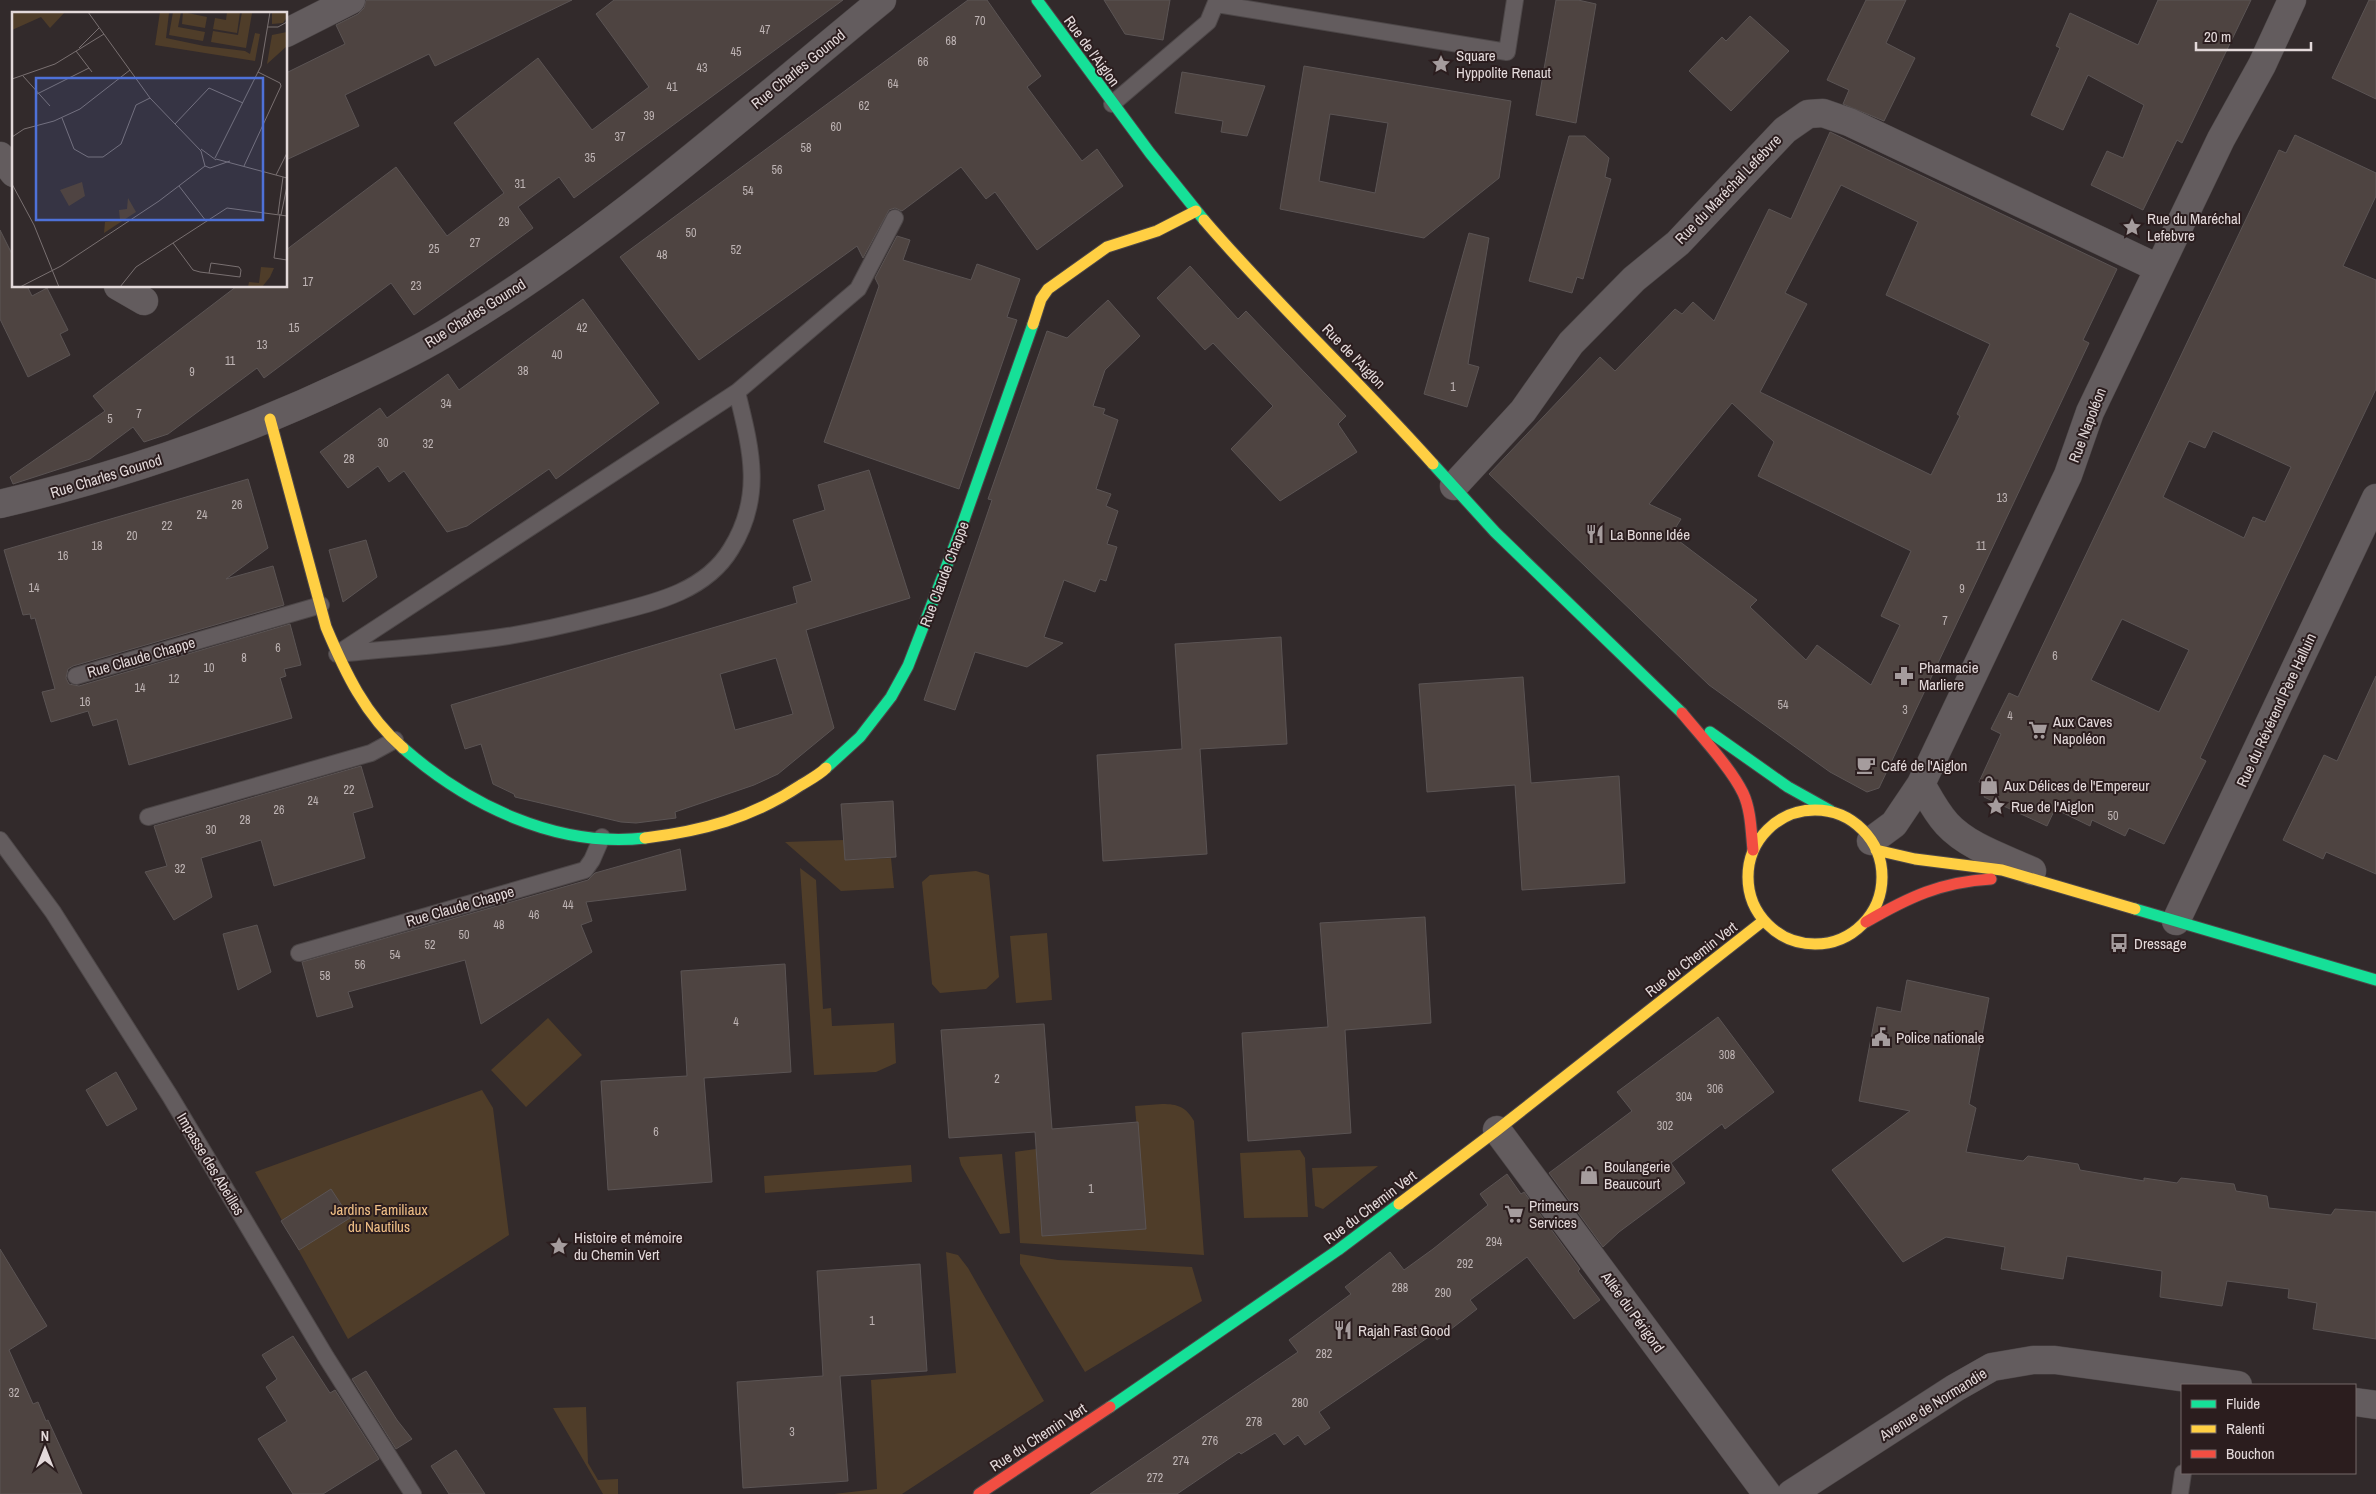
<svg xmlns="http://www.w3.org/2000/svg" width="2376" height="1494" viewBox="0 0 2376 1494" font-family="'Archivo Narrow',sans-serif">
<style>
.green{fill:#4f3d29}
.building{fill:#4e4441;stroke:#5b5454;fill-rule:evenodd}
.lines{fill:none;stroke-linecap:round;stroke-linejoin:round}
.lane-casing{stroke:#4d4748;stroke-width:18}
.street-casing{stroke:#4d4748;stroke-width:29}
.fast-casing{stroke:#4d4748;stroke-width:13}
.slow-casing{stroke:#4d4748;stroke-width:13}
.jam-casing{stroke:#4d4748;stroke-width:13}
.lane{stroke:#635c5e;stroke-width:16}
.street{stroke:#635c5e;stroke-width:28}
.fast{stroke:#16e098;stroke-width:11}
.slow{stroke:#ffcf43;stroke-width:11}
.jam{stroke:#f24e42;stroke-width:11}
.labels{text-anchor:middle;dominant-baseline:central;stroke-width:4;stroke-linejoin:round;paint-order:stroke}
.number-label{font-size:12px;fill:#beb4b4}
.street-label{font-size:15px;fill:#e3d9da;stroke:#2b1d1e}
.poi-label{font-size:15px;fill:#e3d9da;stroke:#2b1d1e;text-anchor:start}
.park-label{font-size:15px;fill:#f1c087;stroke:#2b1d1e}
.inset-road{fill:none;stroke:#797071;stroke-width:1}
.view{fill:#4e71d8;fill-opacity:0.15;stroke:#4e71d8;stroke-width:2.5}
.inset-edge{fill:none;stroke:#e3d9da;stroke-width:2.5}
</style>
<rect width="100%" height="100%" fill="#322a2b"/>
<path class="green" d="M844,840L846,860L891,858L894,888L841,891L785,842Z
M800,868L816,880L823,1009L831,1008L832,1026L894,1023L896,1063L876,1072L814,1075Z
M976,871L989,875L999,977L986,989L940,993L932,984L922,882L930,875Z
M1047,933L1052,1000L1016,1003L1010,936Z
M548,1018L582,1055L526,1107L491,1070Z
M482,1090L493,1108L509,1235L348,1339L255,1172Z
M1162,1104C1178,1104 1186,1107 1194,1121L1204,1255L1020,1243L1015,1152L1036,1149L1042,1236L1145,1229L1135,1106Z
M1300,1150L1305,1158L1308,1217L1244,1218L1240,1153Z
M1002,1154L1010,1233L1000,1234L961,1165L959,1157Z
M911,1165L912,1182L765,1193L764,1176Z
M1378,1166L1323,1209L1315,1206L1312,1168Z
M946,1252L958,1255L968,1268L1044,1401L902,1494H834L877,1489L871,1380L956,1373Z
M1020,1254L1058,1260L1192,1267L1202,1301L1085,1372L1020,1264Z
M586,1407L588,1463L598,1480L618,1479V1494H603L553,1408Z"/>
<path class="building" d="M366,0H572L435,66L429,54L345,95L359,126L286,160V73L345,44L336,25L358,14L364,8Z
M614,0H843L574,198L559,177L518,207L533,228L414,315L391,283L264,378L257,368L168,434L144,442L133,427L90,459L13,484L10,477L105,411L93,396L237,286H286V250L396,167L447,236L504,193L454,123L538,58L592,130L649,87L596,14Z
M968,0H987L1001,20L1041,76L1027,87L1082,161L1097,149L1123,186L1037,250L995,192L986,199L961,167L902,211L895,208L889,210L863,258L857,246L699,360L620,257Z
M1104,0H1170L1163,40L1125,34Z
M1556,0H1578L1596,4L1576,123L1536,115Z
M1866,0H1906L1886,43L1915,58L1884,121L1843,104L1849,90L1827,80Z
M2158,0H2251L2182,143L2177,140L2143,210L2091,185L2107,151L2123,158L2144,105L2088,75L2063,130L2031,115L2060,48L2056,46L2070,13L2138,45Z
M2369,0H2376V99L2332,78Z
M1750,16L1789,51L1731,111L1689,71L1722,37L1726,41Z
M1304,66L1511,101L1499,178L1424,238L1280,209ZM1330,114L1388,123L1375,193L1319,181Z
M1182,72L1265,86L1247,136L1221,132L1223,121L1175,113Z
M1830,132L2117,269L2083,340L2089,343L1879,788L1867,792L1830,772L1709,685L1489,474L1600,357L1615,371L1675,309L1682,314L1693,302L1714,321L1769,209L1791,219ZM1841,185L1918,222L1886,295L1990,344L1957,414L1960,416L1931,475L1760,392L1807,304L1785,293ZM1732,403L1774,442L1758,476L1911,551L1881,616L1900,625L1871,685L1817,645L1806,660L1750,607L1757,600L1671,535L1681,519L1649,504Z
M2295,135L2376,173V196L2343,266L2376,280V389L2200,758L2206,761L2164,844L2129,828L2125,836L2092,820L2090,826L2055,809L2047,826L1984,797L1988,788L1979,782L2001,734L1991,729L2009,693L2018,697L2279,150L2286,153ZM2213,431L2291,467L2265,522L2253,517L2244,538L2163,497L2189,441L2205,448ZM2122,619L2189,650L2159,712L2091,680Z
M1569,136H1585L1609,158L1605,177L1611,179L1583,279L1577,277L1572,293L1529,281Z
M0,230L14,258V286H27L32,296L47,288L68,330L60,334L70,355L28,377L0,319Z
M1469,233L1489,238L1468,364L1479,367L1467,407L1424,394Z
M897,236L910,240L903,260L971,280L977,264L1020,279L1007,317L1017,320L959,489L824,442L879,286L875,278Z
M1190,266L1238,319L1246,311L1346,416L1338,424L1357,452L1280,501L1231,449L1273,406L1213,343L1205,350L1157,298Z
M583,299L659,403L556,479L549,469L467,526L447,532L404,471L389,482L378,466L348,488L320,452L380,408L387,418L448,374L459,390Z
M1108,300L1140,336L1105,370L1093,406L1105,409L1103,414L1118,420L1096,489L1111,494L1106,506L1118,511L1107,544L1117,547L1106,581L1100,579L1095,592L1064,580L1044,637L1063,643L1027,667L975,652L955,710L924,700L992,500L988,499L1047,331L1067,338Z
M869,470L910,598L806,630L834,728L778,774L754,785L675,812L676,818L636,823L621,822L515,797L514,794L493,784L481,744L465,749L451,705L797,603L793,587L812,581L793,520L825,510L818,485ZM776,658L793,714L735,730L720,674Z
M248,479L268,548L226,579L273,566L284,605L73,666L68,669L66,678L69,684L79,686L290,624L301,665L284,669L286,676L280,678L292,718L129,765L117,719L93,726L88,711L51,722L42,692L55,689L35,618L31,619L30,614L23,615L4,550Z
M366,540L377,577L343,602L329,550Z
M1281,637L1287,744L1200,749L1207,854L1103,861L1097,755L1182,749L1175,644Z
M2376,676V874L2326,852L2323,859L2283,840L2324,755L2337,761Z
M1523,677L1531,783L1619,776L1625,883L1522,890L1515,785L1427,792L1419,684Z
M361,766L373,807L353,813L365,858L274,886L261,840L201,858L212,897L174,920L145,872L167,866L154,826Z
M893,801L896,857L845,860L841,804Z
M680,849L686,890L586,902L592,921L581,925L592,952L481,1024L465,960L348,992L353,1007L317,1017L302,962L588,880L595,873Z
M1425,917L1431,1023L1345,1030L1351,1133L1248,1141L1242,1033L1328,1027L1320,923Z
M257,925L271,972L238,990L223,934Z
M785,964L791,1072L704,1078L712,1182L608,1190L601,1081L687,1076L681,971Z
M1907,980L1989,998L1969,1104L1976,1108L1966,1152L2023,1161L2028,1156L2078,1164L2080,1170L2144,1181V1178L2177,1183L2181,1178L2234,1184L2236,1191L2267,1196L2269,1208L2331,1215L2335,1209L2376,1212V1339L2313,1329L2317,1303L2288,1298L2289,1289L2227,1281L2222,1306L2160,1297L2162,1271L2067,1256L2063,1279L2001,1269L2005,1247L1946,1237L1903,1262L1832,1170L1910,1111L1859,1101L1877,1007L1901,1012Z
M1718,1017L1774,1092L1725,1129L1722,1124L1671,1163L1685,1183L1619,1232L1603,1247L1549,1173L1632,1111L1617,1092Z
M1044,1024L1052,1129L1138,1122L1146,1229L1042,1236L1035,1132L949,1138L941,1030Z
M116,1072L137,1109L107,1126L86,1090Z
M1507,1174L1521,1194L1524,1192L1580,1269L1578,1271L1600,1300L1574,1319L1527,1257L1470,1300L1477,1309L1437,1340L1433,1334L1319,1412L1330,1428L1305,1445L1298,1435L1284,1445L1275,1433L1241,1454L1239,1452L1177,1494H1090L1298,1352L1289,1340L1351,1294L1345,1287L1390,1252L1404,1270L1433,1249L1488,1205L1480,1194Z
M331,1189L350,1218L299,1250L281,1221Z
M0,1249L47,1326L9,1350L33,1404L38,1402L46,1421L48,1420L82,1494H0Z
M920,1264L927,1371L840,1376L848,1481L743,1488L737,1382L823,1376L817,1271Z
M293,1336L330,1393L335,1390L379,1459L323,1494H293L258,1439L287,1421L266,1387L277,1379L262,1355Z
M366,1371L397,1420L412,1439L396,1449L352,1379Z
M456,1450L485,1494H449L431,1466Z"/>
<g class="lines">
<g class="lane-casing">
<path id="lane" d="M1217,4L1507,52L1515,0
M1112,104L1208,22L1217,0
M337,654L737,392L858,289L895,218
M339,654C395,648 452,645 508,636C539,631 570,624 601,616C648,604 704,594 731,549C764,496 751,449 737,392
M76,676L321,605
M148,817L371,753L395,740
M0,840L53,912L170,1096L326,1357L413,1494
M299,953L585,870L592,860L602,837
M2180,1494L2183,1473"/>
</g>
<g class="street-casing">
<path id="street" d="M286,33L351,0
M0,156L14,173
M118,286L144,301
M1454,486L1523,411L1571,343L1634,279L1678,243L1785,130L1808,114L1823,113L1849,122L2158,268
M0,504C120,476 234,437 346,384C383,367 421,349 456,327C610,235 744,113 882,0
M1921,784C1929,798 1936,812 1947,824C1968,847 2004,858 2032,871
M1871,841L1894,824L1921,784L2068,475L2090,412L2221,139L2262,65L2292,0
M2176,921L2376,498
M1497,1130L1767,1494
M2355,1402L2376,1405
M1791,1494L1955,1388L1992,1367L2033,1360H2055L2238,1385"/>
</g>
<g class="fast-casing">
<path id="fast" d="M1037,0L1150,153L1204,220
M1433,464L1495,532L1682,713
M1710,732L1788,787L1831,811
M403,748C468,805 556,848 645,838
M826,768L860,737L891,697L908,666L959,534L1033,324
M2135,909L2376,980
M1110,1407L1338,1250L1399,1204"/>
</g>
<g class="slow-casing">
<path id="slow" d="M1204,220C1277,305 1359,381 1433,464
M1033,324L1041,299L1048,289L1107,247L1157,231L1196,211
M270,419L326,627C345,672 365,715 403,748
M1748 877a67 67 0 1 1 134 0a67 67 0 1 1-134 0Z
M645,838C702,831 752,818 801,785C809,780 819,775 826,768
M1876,850L1915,859L2002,870L2135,909
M1399,1204L1497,1130L1763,921"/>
</g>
<g class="jam-casing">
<path id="jam" d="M1682,713C1700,735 1731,768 1743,793C1751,810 1751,831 1753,850
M1866,922C1909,897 1941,882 1991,879
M979,1494L1110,1407"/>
</g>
<use href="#lane" class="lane"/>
<use href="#street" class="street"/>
<use href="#fast" class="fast"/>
<use href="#slow" class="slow"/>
<use href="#jam" class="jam"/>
</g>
<defs>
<g id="sight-bare" transform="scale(1.5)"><path d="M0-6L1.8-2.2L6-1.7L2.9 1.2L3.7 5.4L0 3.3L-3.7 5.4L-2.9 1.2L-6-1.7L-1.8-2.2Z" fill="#a59c9d" stroke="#2b1d1e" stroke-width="2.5" paint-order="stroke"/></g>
<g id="restaurant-bare" transform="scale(1.5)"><path d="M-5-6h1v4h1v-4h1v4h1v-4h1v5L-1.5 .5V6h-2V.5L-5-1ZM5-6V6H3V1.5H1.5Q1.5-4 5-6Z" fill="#a59c9d" stroke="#2b1d1e" stroke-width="2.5" paint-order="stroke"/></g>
<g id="pharmacy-bare" transform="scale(1.5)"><path d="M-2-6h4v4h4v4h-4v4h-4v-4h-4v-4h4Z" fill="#a59c9d" stroke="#2b1d1e" stroke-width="2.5" paint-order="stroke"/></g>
<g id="supermarket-bare" transform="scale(1.5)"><path d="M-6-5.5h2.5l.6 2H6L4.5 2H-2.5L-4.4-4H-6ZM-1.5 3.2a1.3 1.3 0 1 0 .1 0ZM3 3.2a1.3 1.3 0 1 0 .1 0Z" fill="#a59c9d" stroke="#2b1d1e" stroke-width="2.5" paint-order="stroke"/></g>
<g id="cafe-bare" transform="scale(1.5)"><path d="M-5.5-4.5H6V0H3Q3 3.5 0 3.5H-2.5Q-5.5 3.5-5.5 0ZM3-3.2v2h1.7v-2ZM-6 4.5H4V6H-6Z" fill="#a59c9d" stroke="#2b1d1e" stroke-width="2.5" paint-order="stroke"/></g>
<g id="shop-bare" transform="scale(1.5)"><path d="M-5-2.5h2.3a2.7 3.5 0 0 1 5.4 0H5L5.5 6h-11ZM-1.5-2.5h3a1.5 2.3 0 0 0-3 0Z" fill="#a59c9d" stroke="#2b1d1e" stroke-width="2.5" paint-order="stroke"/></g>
<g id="bus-bare" transform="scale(1.5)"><path d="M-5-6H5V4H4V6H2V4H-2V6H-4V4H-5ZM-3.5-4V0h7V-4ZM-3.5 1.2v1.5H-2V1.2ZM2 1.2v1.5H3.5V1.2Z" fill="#a59c9d" stroke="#2b1d1e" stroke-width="2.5" paint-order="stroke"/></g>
<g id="civic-bare" transform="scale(1.5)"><path d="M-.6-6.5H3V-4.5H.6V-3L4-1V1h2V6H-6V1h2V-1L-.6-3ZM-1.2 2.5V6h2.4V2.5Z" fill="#a59c9d" stroke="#2b1d1e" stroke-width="2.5" paint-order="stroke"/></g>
</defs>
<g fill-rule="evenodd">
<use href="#sight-bare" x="1441" y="64"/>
<use href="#sight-bare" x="2132" y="227"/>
<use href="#restaurant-bare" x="1595" y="534"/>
<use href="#pharmacy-bare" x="1904" y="676"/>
<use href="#supermarket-bare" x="2038" y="730"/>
<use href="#cafe-bare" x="1866" y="765"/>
<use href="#shop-bare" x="1989" y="785"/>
<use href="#sight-bare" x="1996" y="806"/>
<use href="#bus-bare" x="2119" y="943"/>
<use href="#civic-bare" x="1881" y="1037"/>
<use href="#shop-bare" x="1589" y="1175"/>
<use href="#supermarket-bare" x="1514" y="1214"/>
<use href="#sight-bare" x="559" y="1246"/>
<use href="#restaurant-bare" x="1343" y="1330"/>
</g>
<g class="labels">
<g class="number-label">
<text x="980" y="21">70</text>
<text x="765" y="30">47</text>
<text x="951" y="41">68</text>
<text x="736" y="52">45</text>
<text x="923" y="62">66</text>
<text x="702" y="68">43</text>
<text x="893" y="84">64</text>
<text x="672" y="87">41</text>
<text x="864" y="106">62</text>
<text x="649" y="116">39</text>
<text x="836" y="127">60</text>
<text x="620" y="137">37</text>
<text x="806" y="148">58</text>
<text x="590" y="158">35</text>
<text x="777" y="170">56</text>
<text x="520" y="184">31</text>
<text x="748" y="191">54</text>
<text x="504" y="222">29</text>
<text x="691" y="233">50</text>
<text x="475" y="243">27</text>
<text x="434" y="249">25</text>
<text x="736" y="250">52</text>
<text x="662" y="255">48</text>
<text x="308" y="282">17</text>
<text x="416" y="286">23</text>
<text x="294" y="328">15</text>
<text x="582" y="328">42</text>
<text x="262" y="345">13</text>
<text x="557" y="355">40</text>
<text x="230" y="361">11</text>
<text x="523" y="371">38</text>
<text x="192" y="372">9</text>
<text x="1453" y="387">1</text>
<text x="446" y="404">34</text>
<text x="139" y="414">7</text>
<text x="110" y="419">5</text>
<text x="383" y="443">30</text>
<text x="428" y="444">32</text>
<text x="349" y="459">28</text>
<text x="2002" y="498">13</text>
<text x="237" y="505">26</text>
<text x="202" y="515">24</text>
<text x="167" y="526">22</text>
<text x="132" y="536">20</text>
<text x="97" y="546">18</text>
<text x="1981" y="546">11</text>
<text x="63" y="556">16</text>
<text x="34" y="588">14</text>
<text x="1962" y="589">9</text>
<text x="1945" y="621">7</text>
<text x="278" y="648">6</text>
<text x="2055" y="656">6</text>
<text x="244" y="658">8</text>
<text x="209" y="668">10</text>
<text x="174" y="679">12</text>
<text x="140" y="688">14</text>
<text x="85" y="702">16</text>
<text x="1783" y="705">54</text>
<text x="1905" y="710">3</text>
<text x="2010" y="716">4</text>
<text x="349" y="790">22</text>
<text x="313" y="801">24</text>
<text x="279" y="810">26</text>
<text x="2113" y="816">50</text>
<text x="245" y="820">28</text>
<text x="211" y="830">30</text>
<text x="180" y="869">32</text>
<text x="568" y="905">44</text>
<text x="534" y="915">46</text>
<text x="499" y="925">48</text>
<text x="464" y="935">50</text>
<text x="430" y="945">52</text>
<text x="395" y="955">54</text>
<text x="360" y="965">56</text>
<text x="325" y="976">58</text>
<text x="736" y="1022">4</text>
<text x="1727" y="1055">308</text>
<text x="997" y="1079">2</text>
<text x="1715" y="1089">306</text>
<text x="1684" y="1097">304</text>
<text x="1665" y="1126">302</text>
<text x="656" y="1132">6</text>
<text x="1091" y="1189">1</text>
<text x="1494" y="1242">294</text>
<text x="1465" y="1264">292</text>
<text x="1400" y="1288">288</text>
<text x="1443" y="1293">290</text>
<text x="872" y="1321">1</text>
<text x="1324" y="1354">282</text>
<text x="14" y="1393">32</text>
<text x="1300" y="1403">280</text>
<text x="1254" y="1422">278</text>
<text x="792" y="1432">3</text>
<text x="1210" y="1441">276</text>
<text x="1181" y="1461">274</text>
<text x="1155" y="1478">272</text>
</g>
<g class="street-label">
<text transform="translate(1092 51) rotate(54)">Rue de l'Aiglon</text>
<text transform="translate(798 69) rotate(-39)">Rue Charles Gounod</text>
<text transform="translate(1728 189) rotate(-46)">Rue du Maréchal Lefebvre</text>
<text transform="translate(475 313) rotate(-32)">Rue Charles Gounod</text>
<text transform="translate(1354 356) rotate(46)">Rue de l'Aiglon</text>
<text transform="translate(2087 425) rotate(-69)">Rue Napoléon</text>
<text transform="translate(106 476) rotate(-17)">Rue Charles Gounod</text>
<text transform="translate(944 574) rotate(-69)">Rue Claude Chappe</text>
<text transform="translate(141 657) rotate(-16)">Rue Claude Chappe</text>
<text transform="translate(2276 710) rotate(-65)">Rue du Révérend Père Halluin</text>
<text transform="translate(460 906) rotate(-16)">Rue Claude Chappe</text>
<text transform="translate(1691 959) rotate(-38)">Rue du Chemin Vert</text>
<text transform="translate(211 1164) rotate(59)">Impasse des Abeilles</text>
<text transform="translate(1370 1207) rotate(-37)">Rue du Chemin Vert</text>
<text transform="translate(1633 1312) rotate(54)">Allée du Périgord</text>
<text transform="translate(1933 1404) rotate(-32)">Avenue de Normandie</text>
<text transform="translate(1038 1437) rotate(-33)">Rue du Chemin Vert</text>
</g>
<g class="poi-label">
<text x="1456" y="55">Square<tspan x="1456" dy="17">Hyppolite Renaut</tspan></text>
<text x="2147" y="218">Rue du Maréchal<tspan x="2147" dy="17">Lefebvre</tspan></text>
<text x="1610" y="534">La Bonne Idée</text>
<text x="1919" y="667">Pharmacie<tspan x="1919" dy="17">Marliere</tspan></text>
<text x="2053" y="721">Aux Caves<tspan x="2053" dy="17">Napoléon</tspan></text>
<text x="1881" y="765">Café de l'Aiglon</text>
<text x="2004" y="785">Aux Délices de l'Empereur</text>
<text x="2011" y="806">Rue de l'Aiglon</text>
<text x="2134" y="943">Dressage</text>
<text x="1896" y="1037">Police nationale</text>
<text x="1604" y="1166">Boulangerie<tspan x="1604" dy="17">Beaucourt</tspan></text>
<text x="1529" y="1205">Primeurs<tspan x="1529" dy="17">Services</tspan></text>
<text x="574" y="1237">Histoire et mémoire<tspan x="574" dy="17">du Chemin Vert</tspan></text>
<text x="1358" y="1330">Rajah Fast Good</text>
</g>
<g class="park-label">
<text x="379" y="1209">Jardins Familiaux<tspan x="379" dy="17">du Nautilus</tspan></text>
</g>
</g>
<g transform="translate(12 12)">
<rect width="275" height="275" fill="#322a2b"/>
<path d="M0,0H53L38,16L29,5L0,18ZM148,0L157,1L154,26L192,34L233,39L238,42L243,21L248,22L243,49L143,33ZM161,0H169L166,15L193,20L191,29L157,23ZM171,0L195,5L193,16L170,12ZM215,0H228L225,21L201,17L203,6L214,8ZM230,0L240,1L234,36L199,30L201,19L226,23ZM260,0H275V5L271,11L260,12ZM275,20V34L255,52L260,23ZM70,170L73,184L57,194L48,178ZM116,186L124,200L92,221L93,210L108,208L107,198L115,197ZM249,255L262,256L258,265L250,275H236L237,270L247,271Z" fill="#4f3d29"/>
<path class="inset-road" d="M76,0L138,86L189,139L193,154L198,156L218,149M256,15H266L275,10M67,36L87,16M64,39L80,60M11,64L38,94M0,67L43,52L92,22M25,82L77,56M50,106L62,137L76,145H91L109,132L124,93L138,86M163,112L197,76L231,91M0,125L12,117L42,109L68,97L118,58M189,137L204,148M203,146L249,54L258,0M204,147L275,166M232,154L269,74L268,71L246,60M264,163L275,141M0,172L22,213L47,275M167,174L194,209M266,202L271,165M268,202L262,246L275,248M269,203L275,174M161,231L181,258L188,260L228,265L229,258L227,255L199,251L197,261M8,275L49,254L147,189L193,154M108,275L124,255L215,196L275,204"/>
<path class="view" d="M24,66H251V208H24Z"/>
<rect width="275" height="275" class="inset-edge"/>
</g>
<rect x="2181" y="1384" width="175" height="90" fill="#2b1d1e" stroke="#756869"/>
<rect x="2191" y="1400" width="25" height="8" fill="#16e098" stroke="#756869"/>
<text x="2226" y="1409" font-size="15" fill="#e3d9da">Fluide</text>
<rect x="2191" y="1425" width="25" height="8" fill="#ffcf43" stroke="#756869"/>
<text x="2226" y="1434" font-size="15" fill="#e3d9da">Ralenti</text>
<rect x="2191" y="1450" width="25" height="8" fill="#f24e42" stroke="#756869"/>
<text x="2226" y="1459" font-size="15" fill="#e3d9da">Bouchon</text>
<g transform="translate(45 1449)" stroke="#2b1d1e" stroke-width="4" paint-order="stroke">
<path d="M0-4L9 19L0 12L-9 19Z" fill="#e3d9da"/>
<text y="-8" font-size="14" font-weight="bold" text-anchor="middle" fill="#e3d9da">N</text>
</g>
<path d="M2196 42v8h115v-8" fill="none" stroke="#e3d9da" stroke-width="2.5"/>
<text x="2204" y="42" font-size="15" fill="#e3d9da" stroke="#2b1d1e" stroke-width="4" paint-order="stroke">20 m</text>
</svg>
